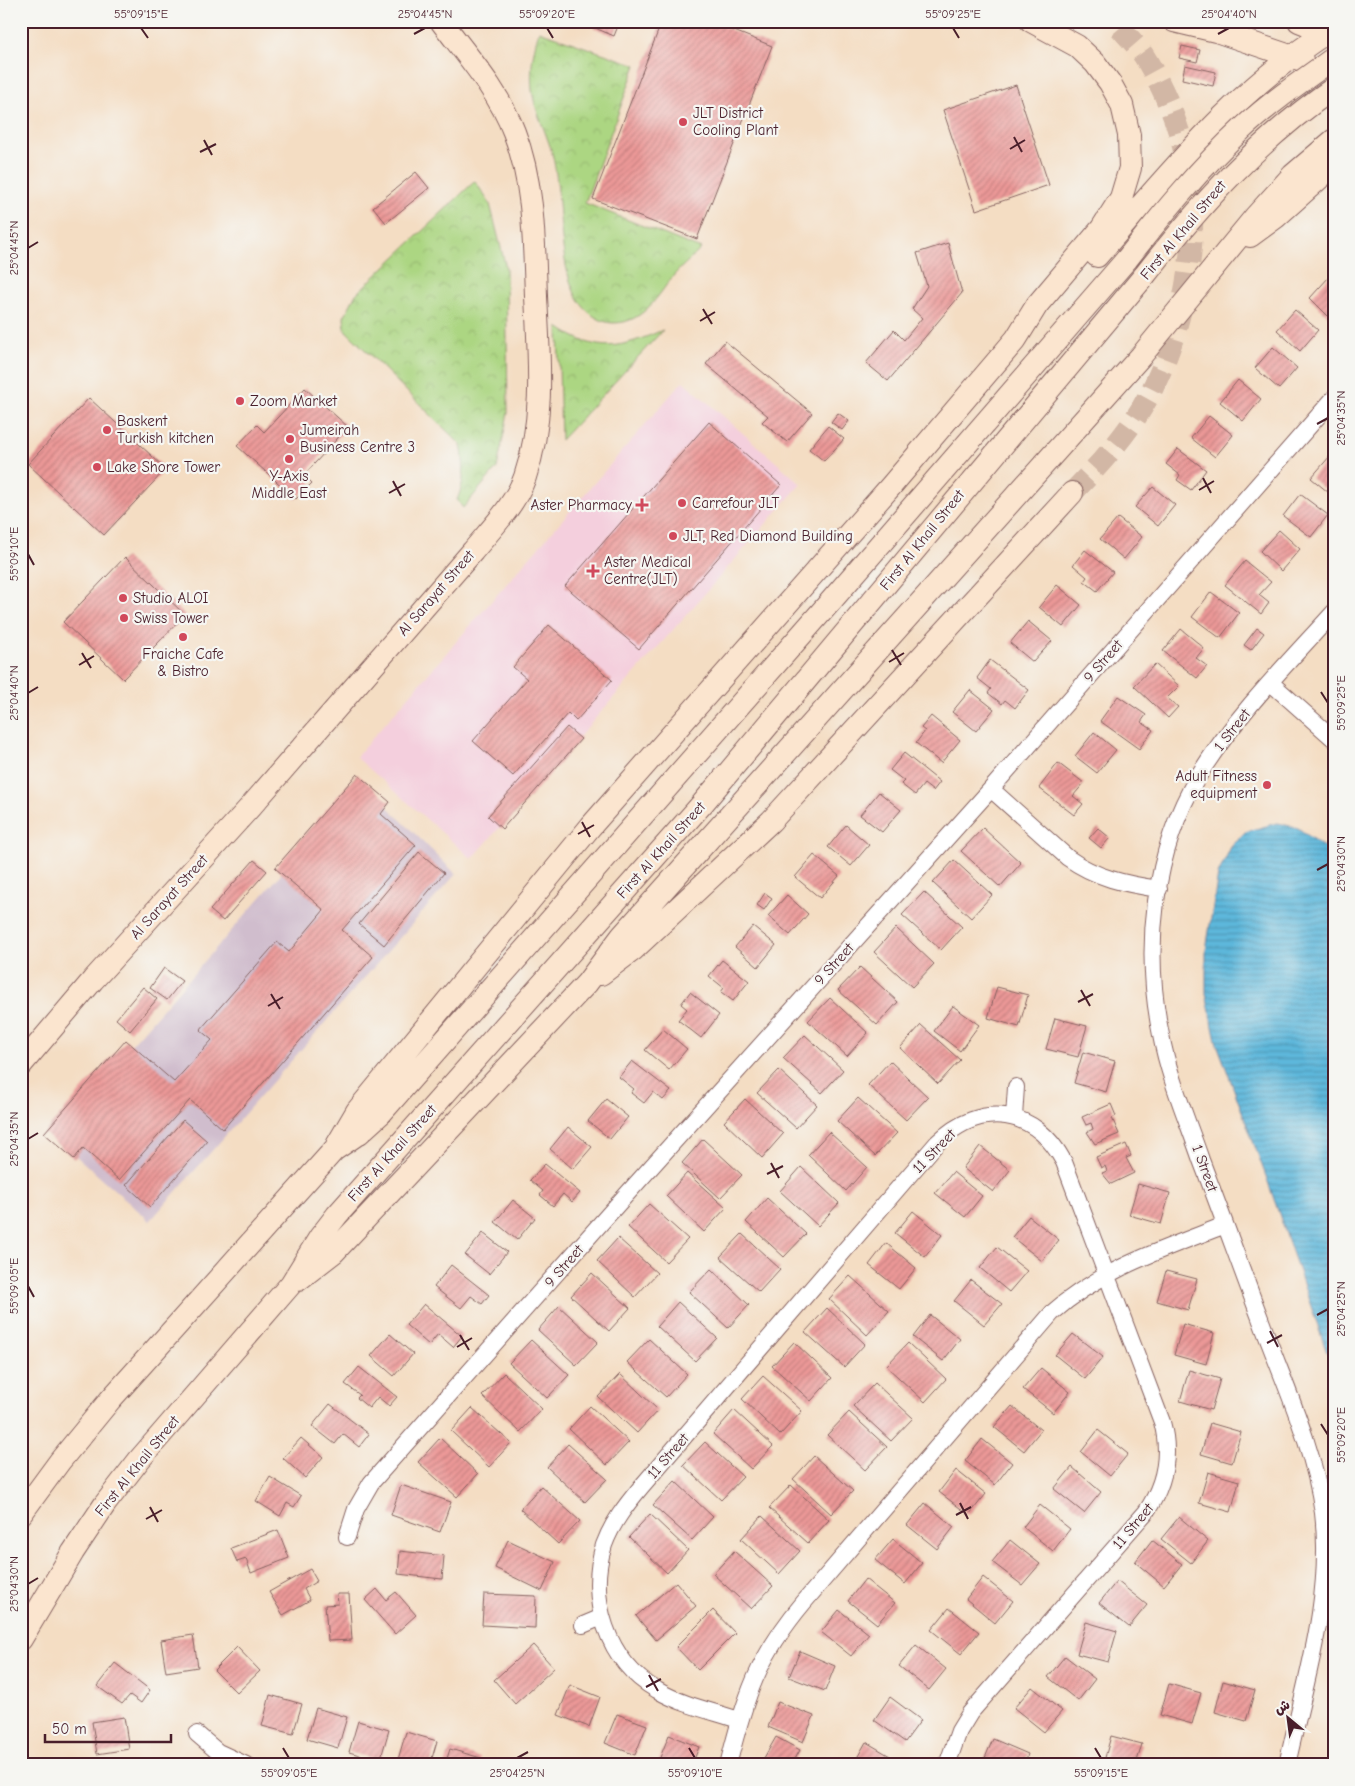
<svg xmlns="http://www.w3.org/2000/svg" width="1355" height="1786" viewBox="0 0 1355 1786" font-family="'Comic Neue','Playpen Sans Arabic',sans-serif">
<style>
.built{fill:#f4cfdd}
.industrial{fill:#d0bdcd}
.park{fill:url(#park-crowns);stroke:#7b7a56}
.water{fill:url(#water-rules);stroke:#546b83}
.building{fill:url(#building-hatch)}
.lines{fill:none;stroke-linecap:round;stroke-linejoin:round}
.secondary-tunnel{stroke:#d2b7a5;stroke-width:22;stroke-dasharray:22 11;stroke-linecap:butt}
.street-casing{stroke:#866260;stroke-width:18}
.secondary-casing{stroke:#866260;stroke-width:24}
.street{stroke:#fff;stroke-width:16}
.secondary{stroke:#fbe5cf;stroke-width:22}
.secondary-bridge-casing{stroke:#866260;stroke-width:24;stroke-linecap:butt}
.secondary-bridge{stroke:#fbe5cf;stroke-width:22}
.ticks{fill:none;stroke:#4a1f2b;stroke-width:2}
.poi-dot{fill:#d1495b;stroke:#f6f6f2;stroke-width:2}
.labels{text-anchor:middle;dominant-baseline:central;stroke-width:4.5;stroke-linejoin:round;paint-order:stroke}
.poi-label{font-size:15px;fill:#4a1f2b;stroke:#f6f6f2;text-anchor:start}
.street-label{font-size:15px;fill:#4a1f2b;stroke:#f6f6f2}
.neatline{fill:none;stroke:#4a1f2b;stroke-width:2}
.ticks-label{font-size:12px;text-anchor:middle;fill:#4a1f2b}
</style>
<defs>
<pattern id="park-crowns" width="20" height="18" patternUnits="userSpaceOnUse" patternTransform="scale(1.25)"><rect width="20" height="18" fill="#acd682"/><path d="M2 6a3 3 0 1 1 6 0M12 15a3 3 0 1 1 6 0" fill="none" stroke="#96b770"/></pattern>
<pattern id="water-rules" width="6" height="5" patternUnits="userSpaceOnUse" patternTransform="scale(1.25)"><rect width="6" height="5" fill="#5db7db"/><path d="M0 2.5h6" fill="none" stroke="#4f94b2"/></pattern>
<pattern id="building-hatch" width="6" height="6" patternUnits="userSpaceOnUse" patternTransform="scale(1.25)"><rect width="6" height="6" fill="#ec9998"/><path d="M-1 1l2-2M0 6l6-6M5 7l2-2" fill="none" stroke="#c17c7c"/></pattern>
</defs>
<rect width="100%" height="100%" fill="#f6f6f2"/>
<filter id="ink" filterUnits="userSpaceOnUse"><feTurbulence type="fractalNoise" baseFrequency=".02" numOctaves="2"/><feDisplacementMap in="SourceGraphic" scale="10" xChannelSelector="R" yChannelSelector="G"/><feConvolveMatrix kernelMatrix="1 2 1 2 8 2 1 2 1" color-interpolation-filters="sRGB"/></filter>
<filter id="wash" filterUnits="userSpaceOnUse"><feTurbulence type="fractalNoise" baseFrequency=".0096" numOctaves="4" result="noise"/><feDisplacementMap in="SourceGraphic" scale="20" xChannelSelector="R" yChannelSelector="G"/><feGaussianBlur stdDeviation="1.12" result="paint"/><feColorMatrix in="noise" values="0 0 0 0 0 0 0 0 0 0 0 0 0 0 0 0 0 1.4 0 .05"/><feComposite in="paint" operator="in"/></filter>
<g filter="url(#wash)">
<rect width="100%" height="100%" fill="#f4ddc3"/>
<path class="built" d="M683,381L801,484L472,859L356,757Z"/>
<path class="industrial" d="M362,782L456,874L150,1221L52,1135Z"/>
<path class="park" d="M539,31L636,65L585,203L701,249C692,258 682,266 674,275C658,295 644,323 614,323C596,323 579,306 573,289C558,253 562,202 554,162C550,138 535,114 532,90C530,68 533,51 539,31Z
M475,181L490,204L506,268L508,413L497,468L463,508L457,500C465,481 465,465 461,445L345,330L344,317L356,294Z
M558,327C599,355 620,348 663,330L561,440Z"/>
<path class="water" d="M1277,823L1298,828L1334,855V1373L1267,1179L1216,1041L1206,993V950L1218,874L1231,847L1245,832Z"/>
<g id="blocks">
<path class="building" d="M589,21H620L614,36L588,25Z
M662,21H709L772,46L697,239L593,199Z
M1182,46L1200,50L1197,62L1179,58Z
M1185,65L1216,72L1213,86L1182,79Z
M1016,85L1049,185L976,210L943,110Z
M416,172L429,188L386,223L373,207Z
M948,243L962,293L888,381L866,363L894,330L904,340L922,318L912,309L927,286L917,253Z
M1329,277L1334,282V314L1330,318L1310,298Z
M1295,310L1318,330L1300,351L1277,330Z
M725,341L812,413L787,442L762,422L768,416L706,364Z
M1273,347L1297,368L1279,389L1255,368Z
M1238,380L1261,399L1243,421L1220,402Z
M305,388L348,427L304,475L312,483L296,499L237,446L257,425L264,432Z
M89,398L166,469L104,535L28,464Z
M838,413L849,421L842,430L831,422Z
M1209,416L1233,435L1215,457L1191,438Z
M709,422L781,485L639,649L565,586Z
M828,426L844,439L824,461L809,449Z
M1178,449L1206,470L1191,490L1177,480L1180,475L1166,464Z
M1330,456L1334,460V497L1311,478Z
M1153,487L1175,505L1158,526L1135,507Z
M1300,494L1328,515L1311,537L1283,516Z
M1118,518L1142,537L1124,559L1100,539Z
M1279,530L1300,549L1281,571L1260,551Z
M1085,550L1113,572L1097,591L1084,581L1087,577L1073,565Z
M125,557L185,615L123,679L63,622Z
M1245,561L1271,582L1259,595L1269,603L1261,614L1225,585Z
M1057,585L1081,605L1063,627L1039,607Z
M1211,592L1239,613L1220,638L1192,617Z
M1028,621L1052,641L1033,662L1010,643Z
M549,625L612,680L576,721L568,713L513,776L473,741L527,679L513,667Z
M1257,628L1264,633L1251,650L1244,645Z
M1181,629L1204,648L1196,658L1207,666L1197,678L1163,651Z
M990,660L1029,690L1015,708L1005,700L1002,704L988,693L991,689L977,678Z
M1155,664L1179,686L1167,698L1178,707L1168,718L1134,686Z
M970,690L994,709L976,731L952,712Z
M1118,696L1146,715L1141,722L1153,730L1139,749L1100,721Z
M931,716L960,740L941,763L916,743L925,731L921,728Z
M567,727L581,739L502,829L488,816Z
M1094,732L1116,750L1097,773L1075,756Z
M904,753L940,782L933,791L924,784L915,795L901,784L904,781L890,770Z
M1058,763L1084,783L1073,796L1083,804L1074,815L1039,788Z
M357,774L390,802L381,814L416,845L342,930L373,957L223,1129L190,1100L119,1180L83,1148L74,1159L44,1133L126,1040L174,1082L212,1040L200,1030L277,942L289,952L324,910L275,868Z
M879,792L901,810L882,832L860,815Z
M846,825L869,845L851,866L828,847Z
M983,828L1021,863L1000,887L961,851Z
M1098,828L1110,838L1101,848L1089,838Z
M419,852L444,873L384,945L359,924Z
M814,855L839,876L820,898L795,877Z
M254,860L267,871L223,921L210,910Z
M954,860L992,895L971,918L933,883Z
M924,892L962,927L941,950L902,915Z
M765,893L772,898L764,910L757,905Z
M787,895L808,914L790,935L768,916Z
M753,926L776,945L758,967L735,947Z
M896,928L934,964L912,987L874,952Z
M722,960L749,981L733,1001L721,992L724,988L709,976Z
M860,967L898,1002L877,1025L838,990Z
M164,968L182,981L167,1000L150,988Z
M143,987L157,999L130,1031L116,1019Z
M997,987L1028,995L1019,1027L988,1018Z
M690,992L719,1015L701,1038L678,1020L687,1009L681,1004Z
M830,998L868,1033L847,1056L808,1021Z
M953,1006L979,1025L960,1051L934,1031Z
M1055,1018L1087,1026L1078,1057L1046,1049Z
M921,1025L960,1060L938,1084L900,1048Z
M663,1029L687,1049L669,1070L645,1050Z
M805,1035L843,1070L822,1093L783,1058Z
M1083,1052L1115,1061L1106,1092L1074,1083Z
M632,1061L671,1091L663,1100L653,1092L644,1103L631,1093L634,1089L619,1077Z
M890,1061L928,1097L906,1120L868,1085Z
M779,1070L817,1105L796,1128L757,1093Z
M858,1098L897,1133L875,1156L837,1121Z
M606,1099L628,1117L610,1139L588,1121Z
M745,1099L783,1134L762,1158L724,1122Z
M1111,1104L1116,1116L1112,1118L1119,1134L1095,1144L1087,1132L1093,1129L1091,1123L1086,1125L1082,1117Z
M183,1120L207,1141L150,1207L126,1185Z
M568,1127L592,1147L573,1169L550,1149Z
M829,1132L867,1167L846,1191L808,1155Z
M703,1139L742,1175L720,1198L682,1163Z
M1126,1144L1131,1156L1126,1158L1134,1173L1111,1184L1102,1173L1107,1171L1105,1166L1101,1168L1096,1157Z
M980,1146L1010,1170L993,1192L963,1168Z
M545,1164L580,1193L572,1202L563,1194L553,1206L540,1195L543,1191L530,1180Z
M801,1167L839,1203L818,1226L780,1191Z
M953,1172L982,1196L965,1217L935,1193Z
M687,1173L726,1208L704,1232L666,1196Z
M1138,1184L1170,1193L1161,1224L1129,1215Z
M767,1198L806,1234L784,1257L746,1222Z
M513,1200L535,1218L517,1240L495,1222Z
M649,1204L688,1239L666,1262L628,1227Z
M913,1211L942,1235L925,1257L895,1233Z
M1029,1216L1059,1240L1042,1261L1012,1237Z
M483,1233L507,1252L489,1274L465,1255Z
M742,1234L780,1269L759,1292L720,1257Z
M618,1238L657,1273L635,1297L597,1261Z
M886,1243L916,1268L899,1289L869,1265Z
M997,1247L1027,1271L1009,1292L980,1268Z
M451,1265L489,1295L482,1304L471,1296L461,1308L434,1287Z
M711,1269L749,1305L728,1328L689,1292Z
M1166,1271L1197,1279L1188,1310L1157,1301Z
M592,1273L630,1308L609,1331L571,1296Z
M850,1276L889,1311L867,1335L829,1299Z
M971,1280L1002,1304L984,1325L954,1301Z
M678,1302L717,1338L695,1361L657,1326Z
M424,1304L462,1336L453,1347L438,1334L429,1345L406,1325Z
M559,1306L598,1342L576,1365L538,1330Z
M827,1308L865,1344L844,1367L805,1332Z
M930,1315L960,1339L943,1361L913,1337Z
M1183,1324L1214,1333L1206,1364L1174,1355Z
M390,1334L413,1354L394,1376L371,1356Z
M1073,1334L1103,1357L1085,1379L1055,1355Z
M649,1339L687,1374L666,1397L627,1362Z
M531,1340L569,1375L547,1398L509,1363Z
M794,1342L832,1378L811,1401L772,1366Z
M908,1343L946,1379L925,1402L886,1366Z
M359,1367L397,1397L389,1406L378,1397L369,1408L357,1398L360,1395L345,1384Z
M1041,1368L1070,1392L1053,1413L1023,1389Z
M1189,1370L1220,1379L1211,1410L1180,1401Z
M504,1373L542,1409L520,1432L482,1396Z
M620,1374L658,1410L637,1433L598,1397Z
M763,1376L802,1411L780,1435L742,1399Z
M875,1383L913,1418L891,1441L853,1406Z
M330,1404L369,1434L359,1447L343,1434L335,1444L312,1426Z
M590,1406L629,1442L607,1465L569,1429Z
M1012,1406L1041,1430L1024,1451L994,1427Z
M472,1408L511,1443L489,1467L451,1431Z
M734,1410L773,1446L751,1469L713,1434Z
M849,1412L887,1447L865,1470L827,1435Z
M1210,1423L1241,1432L1232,1463L1201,1454Z
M1098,1430L1128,1454L1110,1476L1081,1452Z
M301,1438L323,1457L305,1478L283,1458Z
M440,1438L478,1474L457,1497L418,1462Z
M982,1439L1012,1463L995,1485L965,1461Z
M705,1442L743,1477L721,1500L683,1465Z
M568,1444L607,1479L585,1502L547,1467Z
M814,1456L853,1491L831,1514L793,1479Z
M1072,1467L1101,1492L1084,1513L1054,1489Z
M956,1470L986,1494L969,1515L939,1492Z
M1208,1472L1239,1481L1231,1512L1199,1503Z
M270,1477L301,1496L294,1507L287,1503L280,1516L256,1501Z
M675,1481L713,1517L692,1540L653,1505Z
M401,1485L451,1502L440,1532L391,1515Z
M791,1485L829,1520L808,1543L769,1508Z
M541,1486L580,1521L558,1544L520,1509Z
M925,1503L954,1527L937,1549L907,1525Z
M1040,1505L1070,1529L1053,1551L1023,1527Z
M650,1514L688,1550L667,1573L629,1537Z
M762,1516L800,1551L779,1574L741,1539Z
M1179,1517L1208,1541L1191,1563L1161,1539Z
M278,1530L289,1558L251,1573L246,1559L237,1562L231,1548Z
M893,1539L922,1563L905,1584L875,1560Z
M508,1540L555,1562L542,1591L495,1568Z
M1010,1540L1040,1564L1022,1585L992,1562Z
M1152,1540L1182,1564L1164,1586L1135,1562Z
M400,1551L444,1556L442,1579L398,1574Z
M734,1551L773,1586L751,1609L713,1574Z
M310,1569L317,1581L304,1589L310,1600L283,1615L269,1592Z
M983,1577L1013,1601L995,1623L966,1599Z
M865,1579L895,1603L877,1624L848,1601Z
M1117,1581L1147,1605L1129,1627L1099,1603Z
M676,1582L696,1606L656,1640L636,1616Z
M377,1589L386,1600L396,1592L416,1615L395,1634L365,1600Z
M337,1594H349L352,1640L328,1641L325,1605L338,1604Z
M484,1594L536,1596L535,1628L482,1625Z
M949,1608L979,1632L961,1654L931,1630Z
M713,1610L735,1633L698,1670L676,1647Z
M839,1610L869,1634L851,1656L821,1632Z
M1086,1622L1117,1631L1108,1662L1077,1654Z
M193,1635L198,1667L166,1672L161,1640Z
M533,1645L554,1668L515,1704L494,1680Z
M916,1645L946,1669L929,1690L899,1666Z
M237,1647L260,1671L237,1693L214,1670Z
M800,1651L835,1666L825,1691L789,1677Z
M1065,1656L1095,1679L1078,1701L1048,1677Z
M115,1663L150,1690L141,1703L130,1695L122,1704L97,1686Z
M1223,1681L1255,1690L1246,1721L1215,1712Z
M1169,1684L1201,1693L1192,1724L1160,1715Z
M570,1685L600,1697L589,1727L558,1715Z
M1032,1687L1062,1711L1044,1732L1014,1708Z
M270,1695L302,1704L293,1734L262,1726Z
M890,1697L921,1720L905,1742L874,1720Z
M778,1702L814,1716L803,1742L768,1727Z
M316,1708L347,1717L338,1748L307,1739Z
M617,1714L647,1725L635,1755L605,1743Z
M124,1717L129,1749L97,1754L92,1722Z
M358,1721L389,1730L380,1761L349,1752Z
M406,1732L437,1741L430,1765L397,1763Z
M669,1735L699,1747L692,1765H657Z
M1111,1736L1142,1744L1136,1765H1103Z
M776,1737L800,1750L792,1765H760Z
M993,1739L1028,1754L1024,1765H982Z
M866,1742L890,1756L885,1765H853Z
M450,1749L481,1758L479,1765H445Z"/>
</g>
</g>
<g filter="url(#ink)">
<use href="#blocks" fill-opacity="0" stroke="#866260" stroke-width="1"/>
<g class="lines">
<path class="secondary-tunnel" d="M1072,493C1100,464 1128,434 1147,399C1183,334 1202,237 1187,164C1180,127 1164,88 1144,56C1136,44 1124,33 1115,21"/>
<g class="street-casing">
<path id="street" d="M1271,683L1334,739
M991,789L1068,858C1096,878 1125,884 1159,889
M1014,1117L1016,1087
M347,1537L356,1509L371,1483L609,1214L991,789L1334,398
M583,1625L602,1617
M739,1720C712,1711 682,1705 657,1690C607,1662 587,1598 604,1545C612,1523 626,1505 641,1487L937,1143C981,1100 1035,1108 1064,1162L1162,1422C1171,1455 1165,1484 1146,1512L970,1713L959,1731L947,1765
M197,1734L218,1752L246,1765
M728,1765C746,1695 757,1658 804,1602L1052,1313C1101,1269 1164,1249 1225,1225
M1287,1765C1305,1682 1333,1598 1323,1513C1314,1446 1283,1381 1260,1318C1240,1265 1221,1212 1201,1160C1187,1119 1169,1078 1161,1035C1143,949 1153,851 1199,775C1236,715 1287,664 1334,612"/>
</g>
<g class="secondary-casing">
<path id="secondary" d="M1174,21L1216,31L1302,60
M1299,21L1334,35
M1250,236L1276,217L1334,165
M1097,256C1169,174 1239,85 1334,28
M601,974L633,950L771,821L1072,493
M21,1065L93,980L252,805L473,551C491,529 515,505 525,477C545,418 539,358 536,296C534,242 534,183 514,132C498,90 467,56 441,21
M337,1145L357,1111L591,826L891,486L1016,339L1037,305L1102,228L1121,198L1130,168L1129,135L1122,105L1110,83L1095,63L1077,46L1031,21
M298,1280L334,1252L587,983L622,936L1141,356L1255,217L1293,175L1334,140
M21,1514L60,1461L110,1400L334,1150L359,1133L381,1113L831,601L1127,259
M21,1639L73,1552L105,1504L139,1460L291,1284L320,1237L337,1215L703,803L1145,275"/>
</g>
<use href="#street" class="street"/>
<use href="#secondary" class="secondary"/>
<g class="secondary-bridge-casing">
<path id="secondary-bridge" d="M1127,259C1163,213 1200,168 1243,128C1271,102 1303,80 1334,58
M1145,275C1201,204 1259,139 1334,88"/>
</g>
<use href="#secondary-bridge" class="secondary-bridge"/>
</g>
</g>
<path class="ticks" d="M141,28L148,38M547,28L553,38M953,28L959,38M414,34L425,28M1218,34L1229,28M1014,137L1022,152M204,140L212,155M1010,149L1025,140M200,152L216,144M28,248L38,242M703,309L712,324M700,321L715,312M1317,424L1328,418M1203,478L1211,493M393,481L401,496M1199,490L1214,481M389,493L405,484M28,554L34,565M892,650L901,665M82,653L91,668M889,662L904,653M79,665L94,656M1321,692L1328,703M28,693L38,687M582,822L590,837M578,834L594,825M1317,870L1328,864M1081,990L1090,1006M271,994L280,1009M1078,1002L1093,994M268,1006L283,997M28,1139L38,1133M771,1163L779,1178M767,1174L783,1166M28,1286L34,1297M1317,1315L1328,1309M1270,1331L1278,1347M460,1335L469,1350M1267,1343L1282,1335M457,1347L472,1338M1321,1424L1328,1435M960,1503L968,1519M150,1507L158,1522M956,1515L971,1507M146,1519L162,1510M28,1584L38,1578M649,1675L658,1691M646,1687L661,1679M283,1748L289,1758M689,1748L695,1758M1095,1748L1101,1758M517,1758L528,1752"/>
<g class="poi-dot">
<circle cx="683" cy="122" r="5"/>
<circle cx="240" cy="401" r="5"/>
<circle cx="107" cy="430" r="5"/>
<circle cx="290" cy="439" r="5"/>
<circle cx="289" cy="459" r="5"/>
<circle cx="97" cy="467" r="5"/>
<circle cx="682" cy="503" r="5"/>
<path d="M639.5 497.5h5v5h5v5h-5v5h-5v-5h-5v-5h5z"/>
<circle cx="673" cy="536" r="5"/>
<path d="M590.5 563.5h5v5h5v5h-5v5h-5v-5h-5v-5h5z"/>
<circle cx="123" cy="598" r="5"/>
<circle cx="124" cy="618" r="5"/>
<circle cx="183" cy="637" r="5"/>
<circle cx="1267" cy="785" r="5"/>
</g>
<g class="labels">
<g class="poi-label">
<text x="693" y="113">JLT District<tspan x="693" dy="17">Cooling Plant</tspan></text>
<text x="250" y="401">Zoom Market</text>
<text x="117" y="421">Baskent<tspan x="117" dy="17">Turkish kitchen</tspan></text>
<text x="300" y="430">Jumeirah<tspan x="300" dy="17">Business Centre 3</tspan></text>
<text x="107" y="467">Lake Shore Tower</text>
<text x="289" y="476" text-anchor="middle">Y-Axis<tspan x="289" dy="17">Middle East</tspan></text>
<text x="692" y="503">Carrefour JLT</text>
<text x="632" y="505" text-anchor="end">Aster Pharmacy</text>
<text x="683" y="536">JLT, Red Diamond Building</text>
<text x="604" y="562">Aster Medical<tspan x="604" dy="17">Centre(JLT)</tspan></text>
<text x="133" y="598">Studio ALOI</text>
<text x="134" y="618">Swiss Tower</text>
<text x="183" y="654" text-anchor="middle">Fraiche Cafe<tspan x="183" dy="17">&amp; Bistro</tspan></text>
<text x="1257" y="776" text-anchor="end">Adult Fitness<tspan x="1257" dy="17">equipment</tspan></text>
</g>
<g class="street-label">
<text transform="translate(1183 230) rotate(-50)">First Al Khail Street</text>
<text transform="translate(922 540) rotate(-51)">First Al Khail Street</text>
<text transform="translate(436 593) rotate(-49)">Al Sarayat Street</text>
<text transform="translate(1103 661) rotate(-49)">9 Street</text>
<text transform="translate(1232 730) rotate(-52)">1 Street</text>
<text transform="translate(661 850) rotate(-48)">First Al Khail Street</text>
<text transform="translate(169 897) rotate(-48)">Al Sarayat Street</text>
<text transform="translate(834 964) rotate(-48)">9 Street</text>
<text transform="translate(934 1151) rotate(-46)">11 Street</text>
<text transform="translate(392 1153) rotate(-48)">First Al Khail Street</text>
<text transform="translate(1205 1168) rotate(70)">1 Street</text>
<text transform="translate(564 1266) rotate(-49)">9 Street</text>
<text transform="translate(668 1456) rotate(-49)">11 Street</text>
<text transform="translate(137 1466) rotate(-51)">First Al Khail Street</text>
<text transform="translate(1133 1526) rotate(-50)">11 Street</text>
</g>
</g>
<rect width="1355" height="1786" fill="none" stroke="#f6f6f2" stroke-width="55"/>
<g transform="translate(1288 1718) rotate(331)" stroke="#f6f6f2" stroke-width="4" paint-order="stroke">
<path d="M0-4L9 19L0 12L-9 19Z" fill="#4a1f2b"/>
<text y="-8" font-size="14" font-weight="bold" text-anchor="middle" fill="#4a1f2b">ش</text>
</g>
<path d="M45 1734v8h126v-8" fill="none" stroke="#4a1f2b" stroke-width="2.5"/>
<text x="52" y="1734" font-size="15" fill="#4a1f2b" stroke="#f6f6f2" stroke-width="4" paint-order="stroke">50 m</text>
<rect x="28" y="28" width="1300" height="1730" class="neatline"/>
<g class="ticks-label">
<text x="141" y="18">55°09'15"E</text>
<text x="425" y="18">25°04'45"N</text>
<text x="547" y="18">55°09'20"E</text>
<text x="953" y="18">55°09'25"E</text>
<text x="1229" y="18">25°04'40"N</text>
<text transform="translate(14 248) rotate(-90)" y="4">25°04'45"N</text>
<text transform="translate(1341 418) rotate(-90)" y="4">25°04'35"N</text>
<text transform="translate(14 554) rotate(-90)" y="4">55°09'10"E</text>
<text transform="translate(14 693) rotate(-90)" y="4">25°04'40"N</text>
<text transform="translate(1341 703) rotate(-90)" y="4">55°09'25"E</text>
<text transform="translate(1341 864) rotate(-90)" y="4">25°04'30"N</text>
<text transform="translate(14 1139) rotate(-90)" y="4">25°04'35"N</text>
<text transform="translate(14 1286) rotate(-90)" y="4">55°09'05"E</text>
<text transform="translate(1341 1309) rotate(-90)" y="4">25°04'25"N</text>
<text transform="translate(1341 1435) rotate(-90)" y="4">55°09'20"E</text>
<text transform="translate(14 1584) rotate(-90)" y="4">25°04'30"N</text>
<text x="289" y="1777">55°09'05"E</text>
<text x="517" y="1777">25°04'25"N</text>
<text x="695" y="1777">55°09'10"E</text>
<text x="1101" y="1777">55°09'15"E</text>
</g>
</svg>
